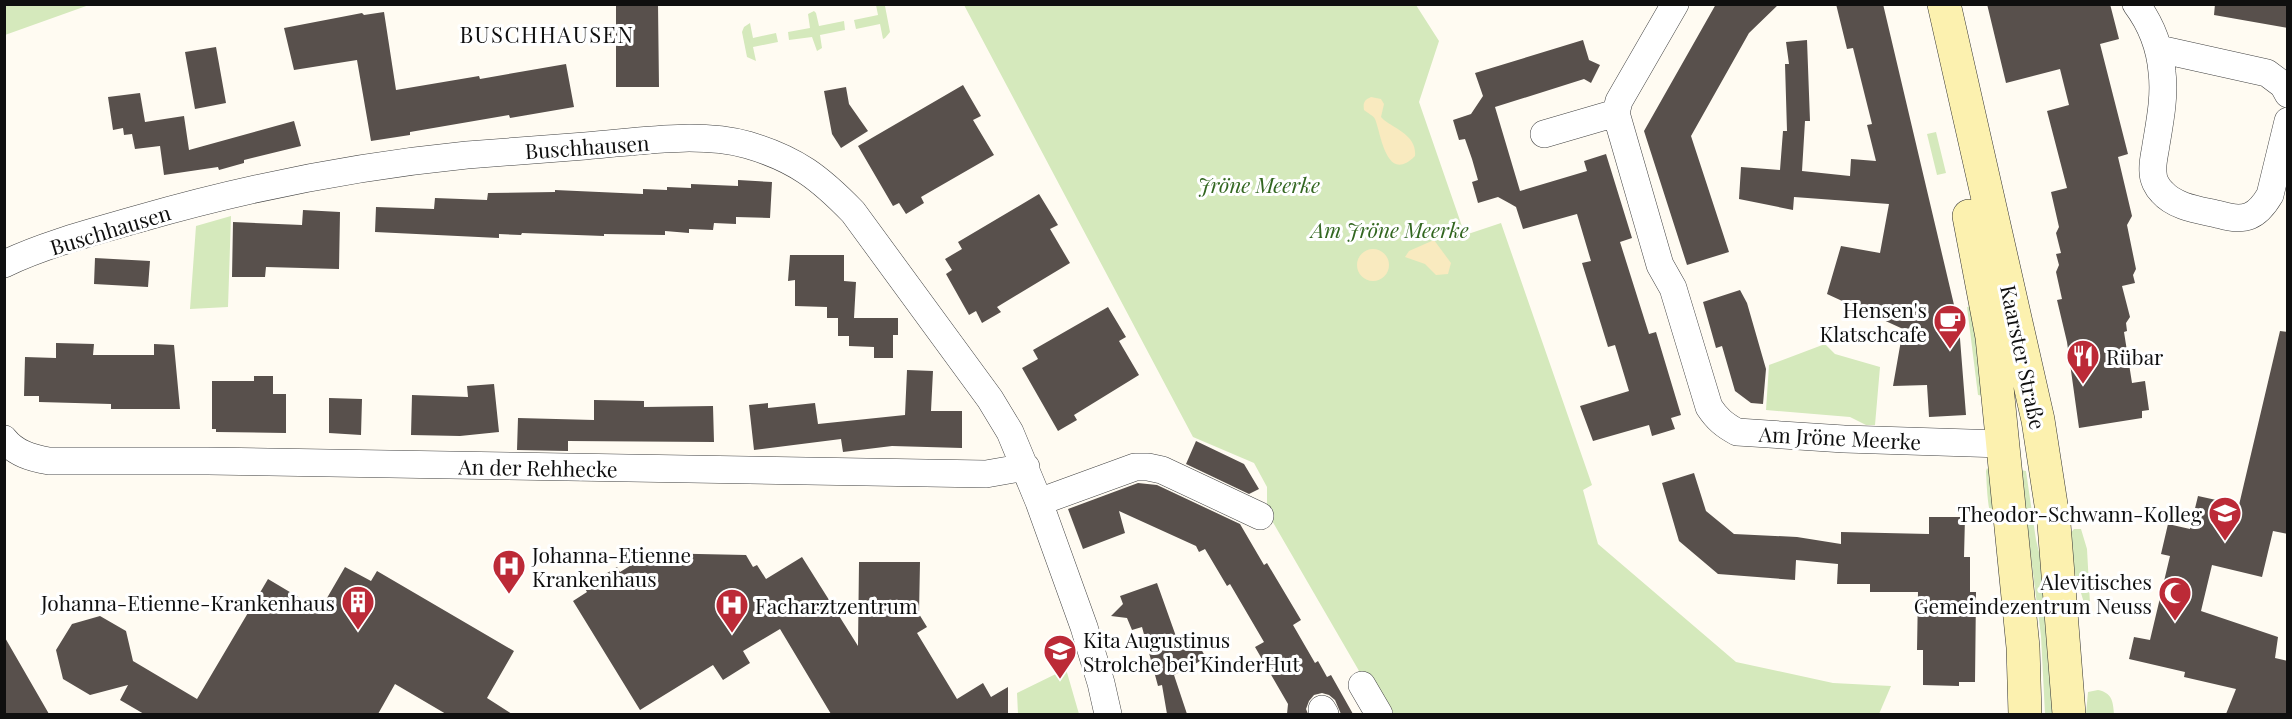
<svg xmlns="http://www.w3.org/2000/svg" width="2292" height="719" viewBox="0 0 2292 719" font-family="'Playfair Display',serif">
<style>
.green{fill:#d5e9bc}
.sand{fill:#f9eabf}
.building{fill:#58504c}
.lines{fill:none;stroke-linecap:round;stroke-linejoin:round}
.street-casing{stroke:#424242;stroke-width:28}
.secondary-casing{stroke:#313131;stroke-width:34}
.street{stroke:#fff;stroke-width:27}
.secondary{stroke:#fcf1af;stroke-width:33}
.labels{text-anchor:middle;dominant-baseline:central;stroke-width:6;stroke-linejoin:round;paint-order:stroke}
.street-label{font-size:21px;fill:#0f0f0f;stroke:#fff}
.park-label{font-size:21px;font-style:italic;fill:#326620;stroke:#fff}
.poi-label{font-size:21px;fill:#0f0f0f;stroke:#fff;text-anchor:end}
.neighbourhood-label{font-size:22px;letter-spacing:1.5px;fill:#0f0f0f;stroke:#fff}
</style>
<rect width="100%" height="100%" fill="#fffbf2"/>
<path class="green" d="M5,4H89V5L5,35Z
M876,5H884L885,6L890,32L885,38L883,39L880,24L856,29L854,20L878,15Z
M964,5H1416L1439,41L1419,102L1465,235L1501,223L1592,485L1583,490L1598,544L1736,662L1833,683L1891,686L1879,714H1384L1267,512V487L1254,463L1193,437Z
M814,11L816,13L819,26L844,21L845,30L820,35L822,48L817,51L812,37L789,40L788,32L810,28L808,14Z
M750,23L753,38L776,33L778,42L753,47L756,61L747,57L742,32L744,27Z
M1936,132L1946,173L1937,175L1927,134Z
M231,216L228,307L190,309L196,226Z
M1975,305L1986,396L1978,395L1967,307Z
M1825,344L1835,354L1880,367L1875,425H1866L1850,417L1766,410L1769,365Z
M1987,468L1995,477L1998,530C1987,520 1987,486 1986,471Z
M2020,470L2026,471L2036,540L2046,580L2057,714H2045L2041,636Z
M2074,529H2081L2087,549L2090,604L2085,606L2068,551V536Z
M1066,669L1079,714H1018L1017,693Z
M2098,690C2112,693 2113,701 2114,714H2086L2088,692Z"/>
<path class="sand" d="M1371,97L1381,99L1384,104L1381,117L1384,120C1397,130 1417,136 1415,156C1386,185 1381,133 1375,119C1373,115 1367,113 1364,110C1363,103 1364,100 1371,97Z
M1434,240L1451,263L1448,274L1436,275L1425,264L1405,257L1409,251Z
M1357 265a16 16 0 1 1 32 0a16 16 0 1 1-32 0Z"/>
<path class="building" d="M616,4H658L659,87H616Z
M1716,4H1779L1749,33L1691,136L1729,252L1687,265L1644,131Z
M1836,4H1883L1959,326L1966,415L1929,417L1927,385L1893,386L1903,329L1827,294L1841,246L1880,253L1889,204L1794,197L1793,210L1739,199L1741,167L1780,170L1783,131H1787L1785,64H1789L1786,42L1807,40L1810,121H1805L1802,171L1850,176L1851,159L1876,161L1867,125L1872,124L1853,48L1847,49Z
M1987,4H2110L2119,39L2100,44L2128,154L2118,157L2132,216L2127,225L2136,269L2133,275L2135,283L2122,286L2130,317L2126,323L2127,331L2124,332L2132,383L2145,381L2149,410L2142,411V418L2079,428L2067,342L2057,300L2062,299L2056,272L2059,265L2056,254L2061,253L2056,233L2059,227L2051,192L2067,188L2047,111L2069,105L2060,69L2006,83Z
M2215,4H2288V28L2214,15Z
M384,12L396,90L479,76L480,79L566,64L574,107L510,118L509,115L410,132V135L371,141L357,60L294,70L284,28L362,13L364,15Z
M1583,40L1589,60L1600,65L1591,83L1584,79L1495,107L1520,191L1587,171L1584,161L1606,154L1632,238L1620,242L1649,334L1656,332L1681,415L1671,418L1675,429L1652,436L1649,425L1593,441L1580,406L1629,391L1615,345L1608,347L1582,263L1591,261L1577,214L1523,229L1516,207L1509,203L1498,197L1478,203L1472,182L1478,180L1472,159L1465,139L1459,140L1453,120L1471,114L1483,96L1475,73Z
M216,47L226,103L195,109L185,52Z
M963,85L981,116L973,120L994,155L921,197L924,203L906,214L899,203L893,206L858,146Z
M846,87L849,104L868,131L841,148L832,134L824,91Z
M140,93L145,122L184,116L189,150L294,121L301,146L244,160V163L219,170L218,167L164,175L160,146L135,149L132,134L124,135L123,128L113,130L108,97Z
M738,180L772,182L770,218L736,217V224L714,223L713,230L689,229V233L665,231V235L604,234V236L522,233L521,235L499,234V238L375,232L376,207L434,209L435,198L487,200L488,193L555,192V190L643,194V189L667,190V187L691,188V184L738,186Z
M1039,194L1058,225L1050,229L1070,263L997,307L1001,312L982,323L976,311L969,315L946,274L952,270L945,259L962,249L958,242Z
M303,210L340,212L339,269L266,267L265,277H232L233,222L302,225Z
M790,255H844V281L856,282L854,318H898V335H893V358H874V347L849,346V336H838V318H827V307L795,306V280L788,281Z
M95,258L150,261L148,287L94,284Z
M1740,290L1747,303L1766,369L1763,404L1751,403L1735,391L1722,346L1716,348L1703,302Z
M1108,307L1126,337L1119,341L1139,375L1074,415L1077,420L1058,431L1022,368L1038,359L1033,350Z
M2280,331L2288,332V534L2273,531L2262,577L2212,565L2201,611L2278,637L2275,658L2288,661V714H2226L2236,689L2184,677L2185,672L2129,659L2134,637L2150,640L2170,556L2161,554L2168,524L2190,529L2198,496L2239,505Z
M56,343L94,344L93,355H154V344L174,345L180,409H111V404L39,402V396H24L25,357L56,358Z
M907,370L933,371L931,411H962V448L892,446L843,452L841,439L754,450L749,405L768,403V408L815,403L818,424L905,415Z
M254,376H273V394H286V433L216,432V429H212V381H254Z
M494,384L499,432L460,436L411,435L412,395L468,397L467,386Z
M329,398L362,399L361,435L329,433Z
M594,400L644,401V407L713,406L714,442L568,441V451L517,450L518,418L594,420Z
M1196,441L1244,464L1259,489L1249,494L1186,464Z
M1694,473L1706,511L1734,534L1797,537L1841,544V532L1929,534V517H1965L1964,557H1970V592H1976L1975,682H1959V686L1923,685V650H1917L1918,592H1870V584H1837L1838,564L1796,560L1795,580L1718,574L1679,541L1662,483Z
M1138,483L1157,485L1240,524L1264,565L1267,563L1301,620L1293,625L1315,663L1318,661L1327,677L1331,675L1353,714H1341L1335,700L1329,695L1322,693L1314,695L1309,701L1306,709L1308,714H1287L1288,704L1255,647L1264,642L1230,584L1227,586L1205,549L1199,552L1196,546L1119,511L1125,533L1083,549L1068,509Z
M651,553L746,555L753,567L757,565L766,579L802,557L858,646L859,562H920L919,614L927,627L917,633L957,699L983,683L991,697L1008,687V714H831L780,629L743,651L750,663L723,680L713,665L640,710L573,601L587,592L584,587L617,567L620,572Z
M345,567L371,581L377,571L514,651L487,698L512,714H446L395,684L378,714H144L120,700L128,685L90,695L63,679L56,650L72,624L100,616L126,631L133,661L197,699L268,579L320,610Z
M1157,583L1178,642L1193,634L1206,658L1174,675L1187,714H1167L1162,685L1158,686L1142,627L1132,630L1127,618L1111,616L1123,604L1120,596Z
M4,636L49,714H4Z"/>
<g class="lines">
<g class="street-casing">
<path id="street" d="M1675,4L1619,101L1616,113L1660,265L1673,288L1709,407C1717,419 1724,425 1737,432L1844,439L2002,444
M2136,4C2151,24 2160,48 2162,72C2165,96 2160,121 2156,145C2155,153 2152,163 2153,172C2153,179 2157,187 2162,192C2176,208 2201,210 2221,215C2245,222 2257,217 2270,195L2288,121
M2159,49L2267,73L2283,85L2288,94
M1544,134L1616,113
M4,264C46,244 93,232 138,219C245,188 356,166 467,155C507,152 546,149 585,146C637,142 697,131 748,145C796,159 820,178 853,212L990,399L1010,432L1039,502L1084,627L1101,683L1108,714
M4,439C15,453 31,458 49,461H208L986,474L1026,467
M1039,502L1135,467H1148L1162,470L1260,516
M1362,685L1379,714
M1322,709L1325,714"/>
</g>
<g class="secondary-casing">
<path id="secondary" d="M1944,4L2038,420L2054,524L2069,714
M1969,216L1992,337L2023,647L2025,714"/>
</g>
<use href="#street" class="street"/>
<use href="#secondary" class="secondary"/>
</g>
<defs>
<g id="cafe-pin" transform="scale(1.725)"><path d="M0 17L-7.5 6A9.5 9.5 0 1 1 7.5 6Z" fill="#bc2a37" stroke="#fff"/><path d="M-5.5-4.5H6V0H3Q3 3.5 0 3.5H-2.5Q-5.5 3.5-5.5 0ZM3-3.2v2h1.7v-2ZM-6 4.5H4V6H-6Z" fill="#fff"/></g>
<g id="restaurant-pin" transform="scale(1.725)"><path d="M0 17L-7.5 6A9.5 9.5 0 1 1 7.5 6Z" fill="#bc2a37" stroke="#fff"/><path d="M-5-6h1v4h1v-4h1v4h1v-4h1v5L-1.5 .5V6h-2V.5L-5-1ZM5-6V6H3V1.5H1.5Q1.5-4 5-6Z" fill="#fff"/></g>
<g id="school-pin" transform="scale(1.725)"><path d="M0 17L-7.5 6A9.5 9.5 0 1 1 7.5 6Z" fill="#bc2a37" stroke="#fff"/><path d="M0-5L7-2L0 1L-7-2ZM-4 1L0 2.5L4 1V4Q0 6-4 4Z" fill="#fff"/></g>
<g id="hospital-pin" transform="scale(1.725)"><path d="M0 17L-7.5 6A9.5 9.5 0 1 1 7.5 6Z" fill="#bc2a37" stroke="#fff"/><path d="M-5-5h3v3.5h4V-5h3V5h-3V1.5h-4V5h-3Z" fill="#fff"/></g>
<g id="mosque-pin" transform="scale(1.725)"><path d="M0 17L-7.5 6A9.5 9.5 0 1 1 7.5 6Z" fill="#bc2a37" stroke="#fff"/><path d="M3.5-4.9A6 6 0 1 0 3.5 4.9A5 5 0 1 1 3.5-4.9Z" fill="#fff"/></g>
<g id="building-pin" transform="scale(1.725)"><path d="M0 17L-7.5 6A9.5 9.5 0 1 1 7.5 6Z" fill="#bc2a37" stroke="#fff"/><path d="M-4-6H4V6H1V3H-1V6H-4ZM-2.5-4.3h1.7v1.8h-1.7ZM.8-4.3h1.7v1.8H.8ZM-2.5-1h1.7V.8h-1.7ZM.8-1h1.7V.8H.8Z" fill="#fff"/></g>
</defs>
<g fill-rule="evenodd">
<use href="#cafe-pin" x="1950" y="321"/>
<use href="#restaurant-pin" x="2083" y="356"/>
<use href="#school-pin" x="2225" y="513"/>
<use href="#hospital-pin" x="509" y="566"/>
<use href="#mosque-pin" x="2175" y="593"/>
<use href="#building-pin" x="358" y="602"/>
<use href="#hospital-pin" x="732" y="605"/>
<use href="#school-pin" x="1060" y="651"/>
</g>
<g class="labels">
<g class="street-label">
<text transform="translate(587 146) rotate(-4)">Buschhausen</text>
<text transform="translate(110 229) rotate(-17)">Buschhausen</text>
<text transform="translate(2024 357) rotate(78)">Kaarster Straße</text>
<text transform="translate(1840 437) rotate(3)">Am Jröne Meerke</text>
<text transform="translate(538 467) rotate(1)">An der Rehhecke</text>
</g>
<g class="park-label">
<text x="1259" y="184">Jröne Meerke</text>
<text x="1390" y="229">Am Jröne Meerke</text>
</g>
<g class="poi-label">
<text x="1927" y="309">Hensen's<tspan x="1927" dy="24">Klatschcafe</tspan></text>
<text x="2106" y="356" text-anchor="start">Rübar</text>
<text x="2202" y="513">Theodor-Schwann-Kolleg</text>
<text x="532" y="554" text-anchor="start">Johanna-Etienne<tspan x="532" dy="24">Krankenhaus</tspan></text>
<text x="2152" y="581">Alevitisches<tspan x="2152" dy="24">Gemeindezentrum Neuss</tspan></text>
<text x="335" y="602">Johanna-Etienne-Krankenhaus</text>
<text x="755" y="605" text-anchor="start">Facharztzentrum</text>
<text x="1083" y="639" text-anchor="start">Kita Augustinus<tspan x="1083" dy="24">Strolche bei KinderHut</tspan></text>
</g>
<g class="neighbourhood-label">
<text x="547" y="34">BUSCHHAUSEN</text>
</g>
</g>
<rect width="2292" height="719" fill="none" stroke="#0f0f0f" stroke-width="12"/>
</svg>
